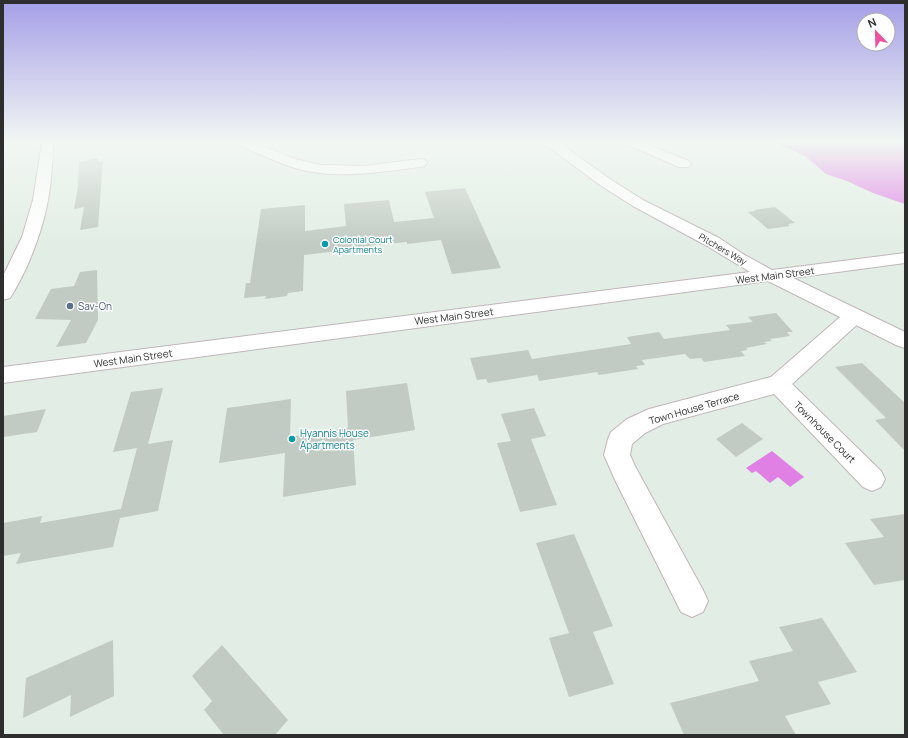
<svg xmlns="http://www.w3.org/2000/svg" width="908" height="738" viewBox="0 0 908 738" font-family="Manrope,sans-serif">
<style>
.water{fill:#e080e5}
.building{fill:#c1cac3}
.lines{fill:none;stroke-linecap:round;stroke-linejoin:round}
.street-casing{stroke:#c0b5bb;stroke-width:2}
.secondary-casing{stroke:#c0b5bb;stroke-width:2}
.street{fill:#fff;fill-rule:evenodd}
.secondary{fill:#fff;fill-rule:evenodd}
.culture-dot{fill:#0f9aa8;stroke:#fff;stroke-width:1.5}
.service-dot{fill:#5c6f8a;stroke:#fff;stroke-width:1.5}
.labels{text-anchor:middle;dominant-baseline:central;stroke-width:3;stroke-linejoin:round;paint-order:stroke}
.far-culture-label{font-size:9px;fill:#0d838f;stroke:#fff;text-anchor:start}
.far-street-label{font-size:9px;fill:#2e2e2e;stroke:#fff}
.street-label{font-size:10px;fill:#2e2e2e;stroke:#fff}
.service-label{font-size:10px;fill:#4e5e75;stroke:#fff;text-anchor:start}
.culture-label{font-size:10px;fill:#0d838f;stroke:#fff;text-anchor:start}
</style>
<rect width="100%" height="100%" fill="#e2eee5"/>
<path class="water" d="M774,142H905V204L873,193L847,181L826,174L805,156Z
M772,451L804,477L790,487L778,477L770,483L756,471L752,473L746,468Z"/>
<path class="building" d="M98,158V162L103,161L98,227L80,230L84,207L74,209L78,187L79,162Z
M465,188L501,268L452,274L441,240L407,244V242L339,249V251L304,255L303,291L288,293L287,296L265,299L266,296L244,298L246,283H250L261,209L305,205V231L346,226L344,204L389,200L394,222L434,218L425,192Z
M775,207L795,223L788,224L790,226L768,229L748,212L756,211L754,210Z
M97,270L98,320L86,343L56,347L71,320L35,319L51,289L74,286L80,272Z
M776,313L793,332H787L790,336L770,339L772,341L764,342L767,344L746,348L748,350L741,351L745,356L704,362L701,358L690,359L685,354L642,360L645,365L636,366L638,369L599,375L597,372L539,381L537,375L488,383L486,379L477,380L470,358L528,350L532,359L631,344L627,337L659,332L664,339L730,330L726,325L753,322L748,317Z
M862,363L905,403V451L875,420L886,418L835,367Z
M407,383L415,430L353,440L356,485L283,497L285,453L219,463L227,408L291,399L290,437L348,428L346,391Z
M163,388L148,444L173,440L158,511L120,518L113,547L16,564L21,553L3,556V523L42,516L40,523L121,509L137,448L113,452L131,392Z
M534,408L546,436L531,439L557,505L520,512L497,443L511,441L501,414Z
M46,409L37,432L3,437V416Z
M742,423L763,439L736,457L716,439Z
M905,514V580L874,585L845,543L884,537L870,519Z
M574,534L613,626L593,632L614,684L569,697L549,638L569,633L536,543Z
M822,618L857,672L818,682L831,704L785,716L796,735H684L670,703L759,681L749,661L793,651L779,627Z
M113,640L114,696L70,717L71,695L23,718L26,678Z
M222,645L288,720L275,735H224L204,710L212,701L192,676Z"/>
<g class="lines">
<g class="street-casing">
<path id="street" d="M42,142H54C52,159 52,177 49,194C44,228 28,270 10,298L3,300V276L22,237L33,200Z
M236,142H253L295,159L321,165L364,166L420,159L425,160L427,163L425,166L420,167C378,172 336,180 295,168C275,162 257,152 238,145Z
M547,142H569L567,145L552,148L547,147L546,144Z
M626,142H642L689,161L691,164L689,167H679L628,145Z
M854,309L861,311L864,316L861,321L792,384L881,471L885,479L881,487L872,491L863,487L774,394L663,424L645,433L632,444L630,455L636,468L703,590L708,601L703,612L692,617L681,612L616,482L604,455L608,439L611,432L627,419L649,409L771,377L847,311Z"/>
</g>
<g class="secondary-casing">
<path id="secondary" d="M544,142H558L610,179L643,200L719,238L743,254L772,270L905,253V263L793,278L905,332V348L898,346L768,281L3,383V367L750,272L707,246L633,206L600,185L546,145Z"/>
</g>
<use href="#street" class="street"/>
<use href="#secondary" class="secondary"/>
</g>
<linearGradient id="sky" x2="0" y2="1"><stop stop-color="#a59fe7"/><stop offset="0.58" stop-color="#f2f7f3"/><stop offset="1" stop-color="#f2f7f3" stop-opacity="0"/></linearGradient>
<rect width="908" height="245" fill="url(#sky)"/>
<g class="culture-dot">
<circle cx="325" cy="244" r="4"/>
<circle cx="292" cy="439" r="4"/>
</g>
<circle class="service-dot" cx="70" cy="306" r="4"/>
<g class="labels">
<g class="far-culture-label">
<text x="333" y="239">Colonial Court<tspan x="333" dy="10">Apartments</tspan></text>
</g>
<g class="far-street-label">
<text transform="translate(723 249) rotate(30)">Pitchers Way</text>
</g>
<g class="street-label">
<text transform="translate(775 275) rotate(-7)">West Main Street</text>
<text transform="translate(454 316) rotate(-7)">West Main Street</text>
<text transform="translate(133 358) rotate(-8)">West Main Street</text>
<text transform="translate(694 408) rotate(-16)">Town House Terrace</text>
<text transform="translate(825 432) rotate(45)">Townhouse Court</text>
</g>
<g class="service-label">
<text x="78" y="306">Sav-On</text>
</g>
<g class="culture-label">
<text x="300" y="433">Hyannis House<tspan x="300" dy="12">Apartments</tspan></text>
</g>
</g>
<rect width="908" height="738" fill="none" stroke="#2e2e2e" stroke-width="8"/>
<g transform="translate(876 32) rotate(337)"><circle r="19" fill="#ffffff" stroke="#ababab"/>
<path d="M0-3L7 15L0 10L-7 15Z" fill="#eb529f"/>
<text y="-6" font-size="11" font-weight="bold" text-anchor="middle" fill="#2e2e2e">N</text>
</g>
</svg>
